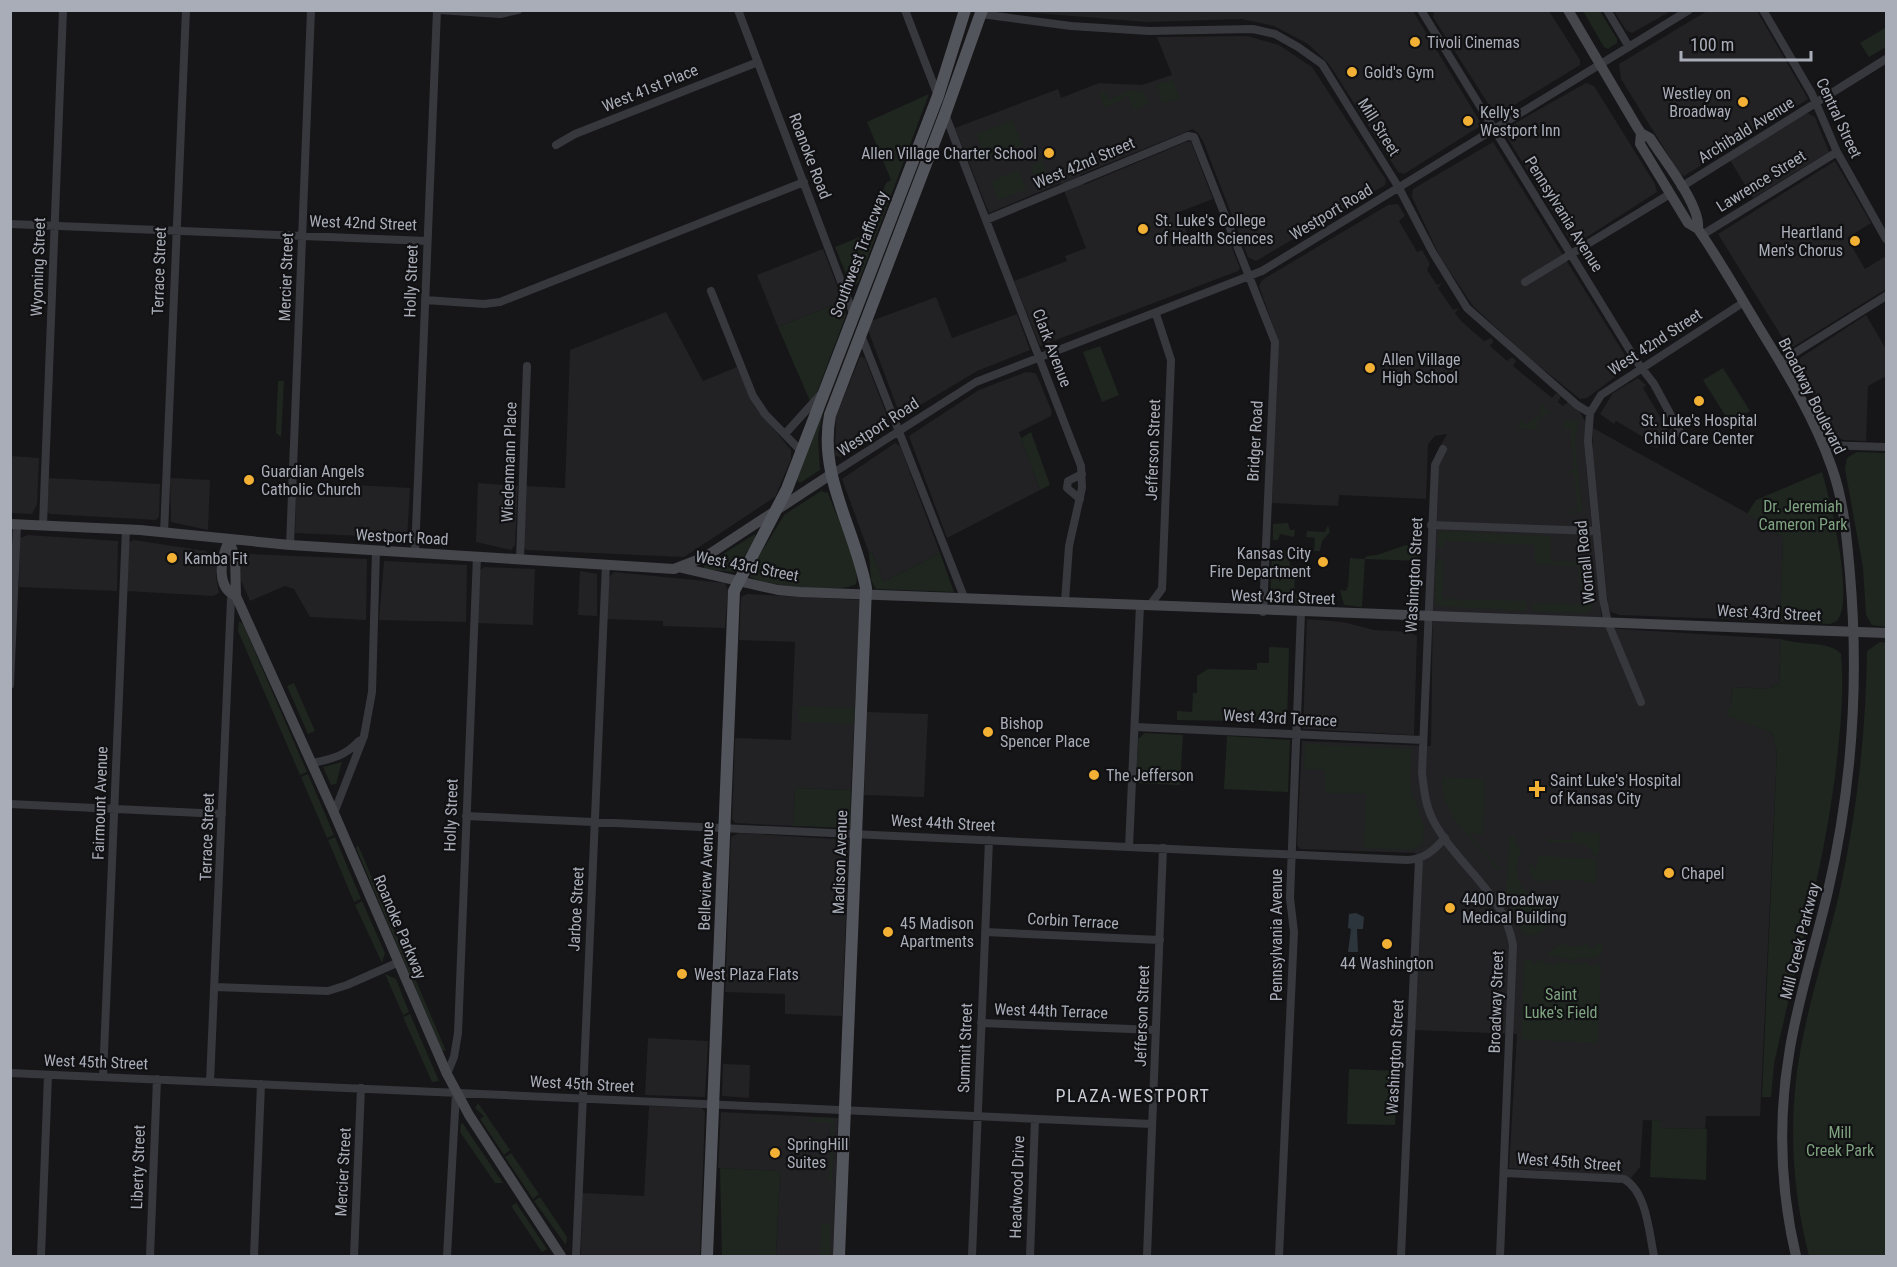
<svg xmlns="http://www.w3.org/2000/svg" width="1897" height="1267" viewBox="0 0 1897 1267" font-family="'Roboto Condensed',sans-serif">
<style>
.built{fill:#222225}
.green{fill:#1e261f}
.water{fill:#2c353c}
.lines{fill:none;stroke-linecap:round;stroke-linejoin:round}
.street{stroke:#37383d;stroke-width:8}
.secondary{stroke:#45474d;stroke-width:10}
.primary{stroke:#53555c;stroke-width:12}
.poi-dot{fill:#f2b134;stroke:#111113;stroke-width:2}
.labels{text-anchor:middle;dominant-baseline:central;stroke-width:4.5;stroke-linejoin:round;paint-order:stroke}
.poi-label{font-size:16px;fill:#a8adb8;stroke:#111113;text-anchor:start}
.street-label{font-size:16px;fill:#a8adb8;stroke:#111113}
.park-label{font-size:16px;fill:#7fa381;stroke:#111113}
.neighbourhood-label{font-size:18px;letter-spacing:1.5px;fill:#c9ccd4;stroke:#111113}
</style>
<rect width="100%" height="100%" fill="#161618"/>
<path class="built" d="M1009,11H1413L1482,125L1404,174L1398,172L1329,64L1308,44L1274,26L1242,19L1147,22Z
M1434,11H1549L1580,60V65L1498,115L1494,113L1433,17Z
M1614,11H1671L1632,33L1626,30Z
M1707,11H1757L1808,99L1684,176L1680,174L1621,79L1619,64Z
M1247,36L1279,45L1312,67L1386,180L1385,185L1256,261L1248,257L1203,141L1198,133L1193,129L1080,175L1084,185L1186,142H1191L1213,199L1179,212L1192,246L1227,235L1240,268L1238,271L1040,346L1014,281L1067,261L1065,256L1086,248L1065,193L1061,183L989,213L955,128L1058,89L1061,98L1099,83L1142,85L1172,75L1157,37Z
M1586,83L1594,86L1655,184L1657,192L1576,244L1571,241L1505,134L1510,126Z
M1807,113L1815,117L1829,152L1753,198L1730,160Z
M1493,142L1631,365L1587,398L1580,399L1528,357L1473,306L1440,257L1412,197L1413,189Z
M1835,161L1871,223L1847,238L1865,269L1886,256V289L1793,347H1788L1718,234Z
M1398,204L1405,216L1399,221L1417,252L1422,250L1430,264L1427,270L1437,285L1442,283L1438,288L1453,310L1459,308L1455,313L1461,321L1484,341L1492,338L1493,342L1490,346L1507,361L1512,357L1516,361L1513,366L1552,398L1556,393L1561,396L1558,402L1563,406L1568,402L1580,412L1586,423V466L1601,614L1605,628L1781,639L1779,684L1768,689L1733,687L1731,704L1727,714L1772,733L1777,751L1760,1116H1706L1705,1129L1661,1128L1660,1121L1643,1120L1640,1167L1631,1178L1509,1168L1517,1034L1414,1030L1422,863L1415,853L1300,849L1297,845L1302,741L1431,746L1435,456L1447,434L1435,436L1428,444L1426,499L1339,495L1338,506L1272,503L1277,337L1259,286L1262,280L1388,205Z
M823,249L843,301L778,327L757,275Z
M936,297L952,338L1017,314L1030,350L977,371L902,416L898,410L868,330L871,321Z
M666,312L703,381L737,367L754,405L791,450V459L775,497L684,557L526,550L523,545L525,486L565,488L570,350Z
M1866,315L1886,349V376L1868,386L1866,441L1843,440L1835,435L1798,368L1797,360Z
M860,357L865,358L890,424L841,457L835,456L836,416Z
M1026,372L1035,373L1038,378L1052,412L1051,416L1019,432L1040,490L947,538L909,436L979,390Z
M1638,378L1646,385L1643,388L1668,430L1672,429L1675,434L1657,448L1646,444L1648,440L1616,421L1614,424L1600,414L1613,393Z
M1593,428L1747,513L1783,538L1780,621L1620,615L1611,612L1608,605L1593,453Z
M895,443L900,446L940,553L883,582L872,552L869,553L842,479Z
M11,456L39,458L37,504L32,514L11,513Z
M49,478L160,484L159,516L156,520L50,514L47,512Z
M170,478L210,480L208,530L171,522Z
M478,483L518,486L515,545L511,550L476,542Z
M335,484L410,488L407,538L295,533L296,490L334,493Z
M28,535L118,541L117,591L19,587L20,538Z
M134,540L206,551L218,564L216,576L219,593L213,596L127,591L129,542Z
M248,554L367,559L366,620L310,617L294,589L285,586L250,601L240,578L239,564Z
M384,561L467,565L466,622L379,620Z
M484,567L535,569L533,625L477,623L479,571Z
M580,571L597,574V616L578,615Z
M614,572L725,583L728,590L725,628L663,626V621L607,619L609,577Z
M747,594L860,600L851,790L795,788L793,826L735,823L732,819L735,738L791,740L795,642L739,640L741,597Z
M1307,619L1343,622L1374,630L1409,632L1417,636L1414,735L1303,729Z
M867,712L928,714L924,797L864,795Z
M739,833L849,840L842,1016L785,1014V994L725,992L731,837Z
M648,1038L708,1041L705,1097L645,1095Z
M723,1064L750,1065L749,1098L722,1096Z
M649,1106L702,1108L705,1112L700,1256H581L582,1193L644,1196Z
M721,1112L838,1118L833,1256H776L780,1171L718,1168Z"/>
<path class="green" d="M1583,11H1600L1617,39V43L1608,49L1604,47Z
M1885,28L1886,47L1869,57L1860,43Z
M1173,80L1179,96L1177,100L1162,103L1157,84Z
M1131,90L1144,92L1149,104L1134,110L1128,96L1105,108L1099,93L1104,91L1108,100Z
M929,94L859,281L856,285L850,284L835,247L865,235L886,183L891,180L867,122Z
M1012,120L1023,145L986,159L976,134Z
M1042,161L1050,179L1037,185L1031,170L1034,164Z
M1018,170L1026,189L999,200L991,181Z
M843,301L846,315L817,392L810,401L778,327Z
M1100,346L1119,395L1102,402L1083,352Z
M1723,368L1750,411L1730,423L1703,380Z
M278,381H284L281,437L276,433Z
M1540,403L1553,416L1547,412L1536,423L1538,430L1517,428L1523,419L1526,425L1541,413Z
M825,404L818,436L820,470L800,483L797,480Z
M1578,420L1575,445L1582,512L1570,514L1571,511L1578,510L1574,473L1567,472L1574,469L1570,429L1562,427L1566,421Z
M1031,432L1050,485L1040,490L1021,438Z
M1857,452L1886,453V627L1872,625L1866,615L1863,568L1845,469L1847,458Z
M1822,472C1830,499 1855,600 1837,621L1830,624L1780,621L1783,538L1747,514L1756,500Z
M821,491L828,493C834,511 862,569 856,584C840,594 767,586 750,577L756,561L784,515Z
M1288,523L1290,530H1295L1294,537L1280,534L1278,540H1273V524Z
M1328,525L1330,532L1322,541L1320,551H1314L1315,538L1306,537L1307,531L1325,532Z
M1438,531L1551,536V561L1588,562L1592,609L1587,613H1574V604H1582L1578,566L1535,564V545L1445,541L1444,547H1438Z
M755,534L756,538L734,572L704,569V566Z
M1406,545L1417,550L1419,561L1365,559L1362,607L1344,605L1340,590L1346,591L1348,586L1350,558L1364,559L1367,556L1377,555Z
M1286,550L1289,553L1290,566H1296L1295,576L1271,575L1272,551Z
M872,552L883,582L940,553L954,592L876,589L871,580L869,553Z
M1440,558L1444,563L1442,599L1526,601V611L1437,606L1435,602L1436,563Z
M1271,578L1279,579V582L1282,579H1295L1294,594L1303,595L1312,591L1310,600L1302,604L1270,602Z
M1533,603L1573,604V613L1533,611Z
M239,621L243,624L307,772L300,775L238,631Z
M1781,639C1800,646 1829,640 1841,654C1844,689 1841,724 1837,759C1826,862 1796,963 1774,1064L1771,1097H1762L1777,751L1772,733L1726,715L1731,704L1733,687L1768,689L1779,684Z
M1880,642L1886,643V1256H1809C1795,1202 1790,1146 1795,1090C1801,1022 1825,956 1840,890C1857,811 1866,732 1867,651Z
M1269,647L1289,648L1287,722L1177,720V711L1192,712L1193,693H1197V676L1208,669L1257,670V663H1269Z
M294,683L315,731L308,734L287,686Z
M799,706L855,708L854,724L798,722Z
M1145,733L1183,735L1180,785L1136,783L1138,739Z
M1227,736L1290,740L1288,792L1224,789Z
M1305,744L1411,749L1410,787L1424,827L1423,844L1412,850L1364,848L1366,794L1325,793V770L1304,769Z
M342,762L336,784L331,785L323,767Z
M308,774L334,835L327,838L301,777Z
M1442,777L1485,779L1483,834L1468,833L1501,870L1498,871C1476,839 1441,820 1442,777Z
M795,788L851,790L850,828L793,826Z
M1572,832L1600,833L1599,853L1594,856C1589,838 1563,843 1547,842V839L1571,840Z
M1510,835L1515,836V843L1522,850C1518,856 1517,861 1517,868C1515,905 1557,888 1551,922L1541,933L1527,936L1522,932L1506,893Z
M335,837L361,899L354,902L328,840Z
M358,845L446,1051L442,1050L356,848Z
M1538,856L1597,859L1596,884L1578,880L1535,881C1528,876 1528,867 1532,860L1533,867L1537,868Z
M362,901L385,953L382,963L355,905Z
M1602,941V954L1591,960L1589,957L1571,960L1545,954L1560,944L1575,947L1587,944L1590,949Z
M1529,959L1534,965L1539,960L1555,965L1556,961L1574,964L1587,962L1590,967L1601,963L1598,1043L1521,1039L1524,962Z
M385,974L396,979L409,1012L403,1015Z
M410,1014L439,1081L432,1082L403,1017Z
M1349,1069L1398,1071L1395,1125L1347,1124Z
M478,1103L510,1150L504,1155L480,1119L484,1116L475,1108Z
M815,1118L834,1119L832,1181H829L831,1123L806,1121Z
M1652,1120L1661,1121V1128L1707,1129L1706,1180L1650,1177Z
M461,1123L463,1124L503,1183H495L460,1132Z
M511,1153L539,1194L533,1199L505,1157Z
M720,1168L780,1171L776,1256H722Z
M540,1197L567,1237L566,1245L534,1201Z
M516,1203L547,1249L542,1252L511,1206Z
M822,1222L831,1225L830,1255L820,1256Z"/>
<path class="water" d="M1356,913L1364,917L1363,929H1357L1358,952H1348L1351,929L1348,928L1349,914Z"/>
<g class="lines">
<path class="street" d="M439,10L500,14L518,10
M738,10L853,313
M905,10L938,96
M1421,10L1637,362L1654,384L1681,434
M1607,10L1629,47
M1763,10L1812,94L1837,152L1886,239
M981,14L1071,26L1149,31L1253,29L1275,34L1298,47L1322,64L1399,188L1433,253L1467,308L1577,405L1590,413
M945,114L1081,466L1082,488L1069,546L1065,601
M556,145L575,134L758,62
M1681,187L1886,59
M986,220L1188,136L1194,137L1275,342L1263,612
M10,224L427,241
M1702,235L1837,152
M1525,282L1670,194
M711,291L753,396L765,414L801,451
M425,300L484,304L500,302L804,182
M861,335L964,597
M1780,362L1886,296
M785,434L821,394
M1823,445L1886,447
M1443,449L1435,465L1422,773C1424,788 1425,804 1432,818C1455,865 1504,891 1513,945L1500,1256
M830,475L976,382L1262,271L1689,10
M1080,499L1067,488L1068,481L1082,474
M43,525L63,10
M1431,525L1596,531
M164,533L186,10
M290,545L311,10
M415,553L437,10
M520,559L527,366
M1150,605L1162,589L1171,360L1156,314
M10,685L17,524
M1641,702L1608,623L1603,599L1588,441L1590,413L1601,395L1744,302
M1135,727L1423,740
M312,763C332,759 345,756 359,741
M10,804L222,814
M334,813L364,736L372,692L376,550
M466,816L1407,860C1425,859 1433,851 1445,838
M1129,847L1140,605
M985,932L1160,940
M215,987L328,991L347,985L399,962
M981,1023L1156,1030
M10,1073L1152,1124
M447,1074L454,1057L458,1033L477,556
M103,1077L126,529
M210,1082L231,599L236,596
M1504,1173L1624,1179C1647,1192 1649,1233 1654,1256
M41,1256L48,1075
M150,1256L157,1079
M254,1256L261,1084
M354,1256L361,1088
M447,1256L456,1093
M576,1256L606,564
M972,1256L989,840
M1030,1256L1035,1119
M1147,1256L1163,848
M1279,1256L1294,932L1290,898L1301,613
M1401,1256L1419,859"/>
<path class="secondary" d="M1568,10L1637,127L1641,133L1650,138C1663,159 1701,205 1698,229
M1641,133L1640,144L1688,223L1698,229C1720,261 1740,296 1760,329C1787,373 1815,419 1832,468C1844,502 1847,539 1850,574C1859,679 1852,788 1828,891C1816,943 1799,995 1790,1048C1778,1117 1780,1188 1796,1256
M10,524L140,530L290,545L674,569L705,557L830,475
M229,541L235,556L236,596L334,813L447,1074L469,1115L561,1256
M229,541C221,557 215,587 236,596
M682,568L778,590L800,592L1886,633"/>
<path class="primary" d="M707,1256L734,591L787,489L938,96L965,10
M839,1256L866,588C855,529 818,476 830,415L945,114L982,10"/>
</g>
<g class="poi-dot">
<circle cx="1415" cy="42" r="6"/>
<circle cx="1352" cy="72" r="6"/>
<circle cx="1743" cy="102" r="6"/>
<circle cx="1468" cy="121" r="6"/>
<circle cx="1049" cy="153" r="6"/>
<circle cx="1143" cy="229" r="6"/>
<circle cx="1855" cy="241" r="6"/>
<circle cx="1370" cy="368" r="6"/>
<circle cx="1699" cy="401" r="6"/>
<circle cx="249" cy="480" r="6"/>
<circle cx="172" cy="558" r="6"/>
<circle cx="1323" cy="562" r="6"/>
<circle cx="988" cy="732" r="6"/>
<circle cx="1094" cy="775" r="6"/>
<path d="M1534 780h6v6h6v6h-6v6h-6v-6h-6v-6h6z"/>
<circle cx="1669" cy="873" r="6"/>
<circle cx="1450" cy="908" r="6"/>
<circle cx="888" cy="932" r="6"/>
<circle cx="1387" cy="944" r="6"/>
<circle cx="682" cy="974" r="6"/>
<circle cx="775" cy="1153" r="6"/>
</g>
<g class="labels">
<g class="poi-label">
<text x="1427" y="42">Tivoli Cinemas</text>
<text x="1364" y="72">Gold's Gym</text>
<text x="1731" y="93" text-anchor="end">Westley on<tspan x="1731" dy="18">Broadway</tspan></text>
<text x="1480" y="112">Kelly's<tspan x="1480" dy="18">Westport Inn</tspan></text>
<text x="1037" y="153" text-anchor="end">Allen Village Charter School</text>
<text x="1155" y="220">St. Luke's College<tspan x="1155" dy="18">of Health Sciences</tspan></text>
<text x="1843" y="232" text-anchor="end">Heartland<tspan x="1843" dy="18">Men's Chorus</tspan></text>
<text x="1382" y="359">Allen Village<tspan x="1382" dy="18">High School</tspan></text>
<text x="1699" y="420" text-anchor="middle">St. Luke's Hospital<tspan x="1699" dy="18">Child Care Center</tspan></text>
<text x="261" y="471">Guardian Angels<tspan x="261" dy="18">Catholic Church</tspan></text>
<text x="1311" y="553" text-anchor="end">Kansas City<tspan x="1311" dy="18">Fire Department</tspan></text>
<text x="184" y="558">Kamba Fit</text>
<text x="1000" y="723">Bishop<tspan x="1000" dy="18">Spencer Place</tspan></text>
<text x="1106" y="775">The Jefferson</text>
<text x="1550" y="780">Saint Luke's Hospital<tspan x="1550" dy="18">of Kansas City</tspan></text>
<text x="1681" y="873">Chapel</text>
<text x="1462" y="899">4400 Broadway<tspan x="1462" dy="18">Medical Building</tspan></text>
<text x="900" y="923">45 Madison<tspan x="900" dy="18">Apartments</tspan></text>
<text x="1387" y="963" text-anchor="middle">44 Washington</text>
<text x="694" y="974">West Plaza Flats</text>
<text x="787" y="1144">SpringHill<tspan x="787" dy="18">Suites</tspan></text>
</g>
<g class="street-label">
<text transform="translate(650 88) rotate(-22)">West 41st Place</text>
<text transform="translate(1839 118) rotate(65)">Central Street</text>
<text transform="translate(1379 127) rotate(58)">Mill Street</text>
<text transform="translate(1746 130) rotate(-32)">Archibald Avenue</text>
<text transform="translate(810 156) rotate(69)">Roanoke Road</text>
<text transform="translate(1084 163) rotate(-23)">West 42nd Street</text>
<text transform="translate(1761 181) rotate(-32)">Lawrence Street</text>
<text transform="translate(1331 212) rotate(-31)">Westport Road</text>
<text transform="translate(1564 214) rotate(58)">Pennsylvania Avenue</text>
<text transform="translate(363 223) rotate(2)">West 42nd Street</text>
<text transform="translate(859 254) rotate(-69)">Southwest Trafficway</text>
<text transform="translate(38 267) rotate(-88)">Wyoming Street</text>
<text transform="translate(159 271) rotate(-88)">Terrace Street</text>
<text transform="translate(286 277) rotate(-88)">Mercier Street</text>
<text transform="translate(411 281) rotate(-88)">Holly Street</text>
<text transform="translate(1655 342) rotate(-33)">West 42nd Street</text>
<text transform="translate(1052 348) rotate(69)">Clark Avenue</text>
<text transform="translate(1812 396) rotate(63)">Broadway Boulevard</text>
<text transform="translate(878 427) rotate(-33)">Westport Road</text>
<text transform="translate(1255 441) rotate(-87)">Bridger Road</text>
<text transform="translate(1153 450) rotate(-88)">Jefferson Street</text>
<text transform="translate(509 462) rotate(-88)">Wiedenmann Place</text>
<text transform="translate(402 537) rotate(3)">Westport Road</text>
<text transform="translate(1585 562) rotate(-96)">Wornall Road</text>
<text transform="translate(747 566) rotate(11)">West 43rd Street</text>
<text transform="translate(1414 575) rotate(-87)">Washington Street</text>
<text transform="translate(1283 597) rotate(2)">West 43rd Street</text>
<text transform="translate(1769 613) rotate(3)">West 43rd Street</text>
<text transform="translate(1280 718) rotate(3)">West 43rd Terrace</text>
<text transform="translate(100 803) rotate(-88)">Fairmount Avenue</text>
<text transform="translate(451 815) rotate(-88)">Holly Street</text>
<text transform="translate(943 823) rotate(3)">West 44th Street</text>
<text transform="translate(207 837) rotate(-88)">Terrace Street</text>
<text transform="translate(840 862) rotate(-88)">Madison Avenue</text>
<text transform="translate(706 876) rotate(-88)">Belleview Avenue</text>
<text transform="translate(576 909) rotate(-87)">Jarboe Street</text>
<text transform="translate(1073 921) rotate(3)">Corbin Terrace</text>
<text transform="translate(400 927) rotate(67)">Roanoke Parkway</text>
<text transform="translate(1276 935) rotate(-90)">Pennsylvania Avenue</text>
<text transform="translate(1800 941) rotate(-76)">Mill Creek Parkway</text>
<text transform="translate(1496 1002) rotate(-88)">Broadway Street</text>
<text transform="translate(1051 1011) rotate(2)">West 44th Terrace</text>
<text transform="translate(1142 1016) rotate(-88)">Jefferson Street</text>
<text transform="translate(965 1048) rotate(-88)">Summit Street</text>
<text transform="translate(1395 1057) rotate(-87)">Washington Street</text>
<text transform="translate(96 1062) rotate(2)">West 45th Street</text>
<text transform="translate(582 1084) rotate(3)">West 45th Street</text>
<text transform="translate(1569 1162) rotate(4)">West 45th Street</text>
<text transform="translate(138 1167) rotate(-88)">Liberty Street</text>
<text transform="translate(343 1172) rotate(-87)">Mercier Street</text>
<text transform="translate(1017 1187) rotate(-88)">Headwood Drive</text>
</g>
<g class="park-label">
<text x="1803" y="506">Dr. Jeremiah<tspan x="1803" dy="18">Cameron Park</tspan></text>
<text x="1561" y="994">Saint<tspan x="1561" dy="18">Luke's Field</tspan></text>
<text x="1840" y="1132">Mill<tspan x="1840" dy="18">Creek Park</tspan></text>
</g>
<g class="neighbourhood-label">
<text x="1133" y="1095">PLAZA-WESTPORT</text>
</g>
</g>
<rect width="1897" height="1267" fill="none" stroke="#a8adb8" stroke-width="24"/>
<path d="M1681 51v9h130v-9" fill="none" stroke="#a8adb8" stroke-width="3"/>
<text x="1690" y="51" font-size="18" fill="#a8adb8" stroke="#111113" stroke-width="4.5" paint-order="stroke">100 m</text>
</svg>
